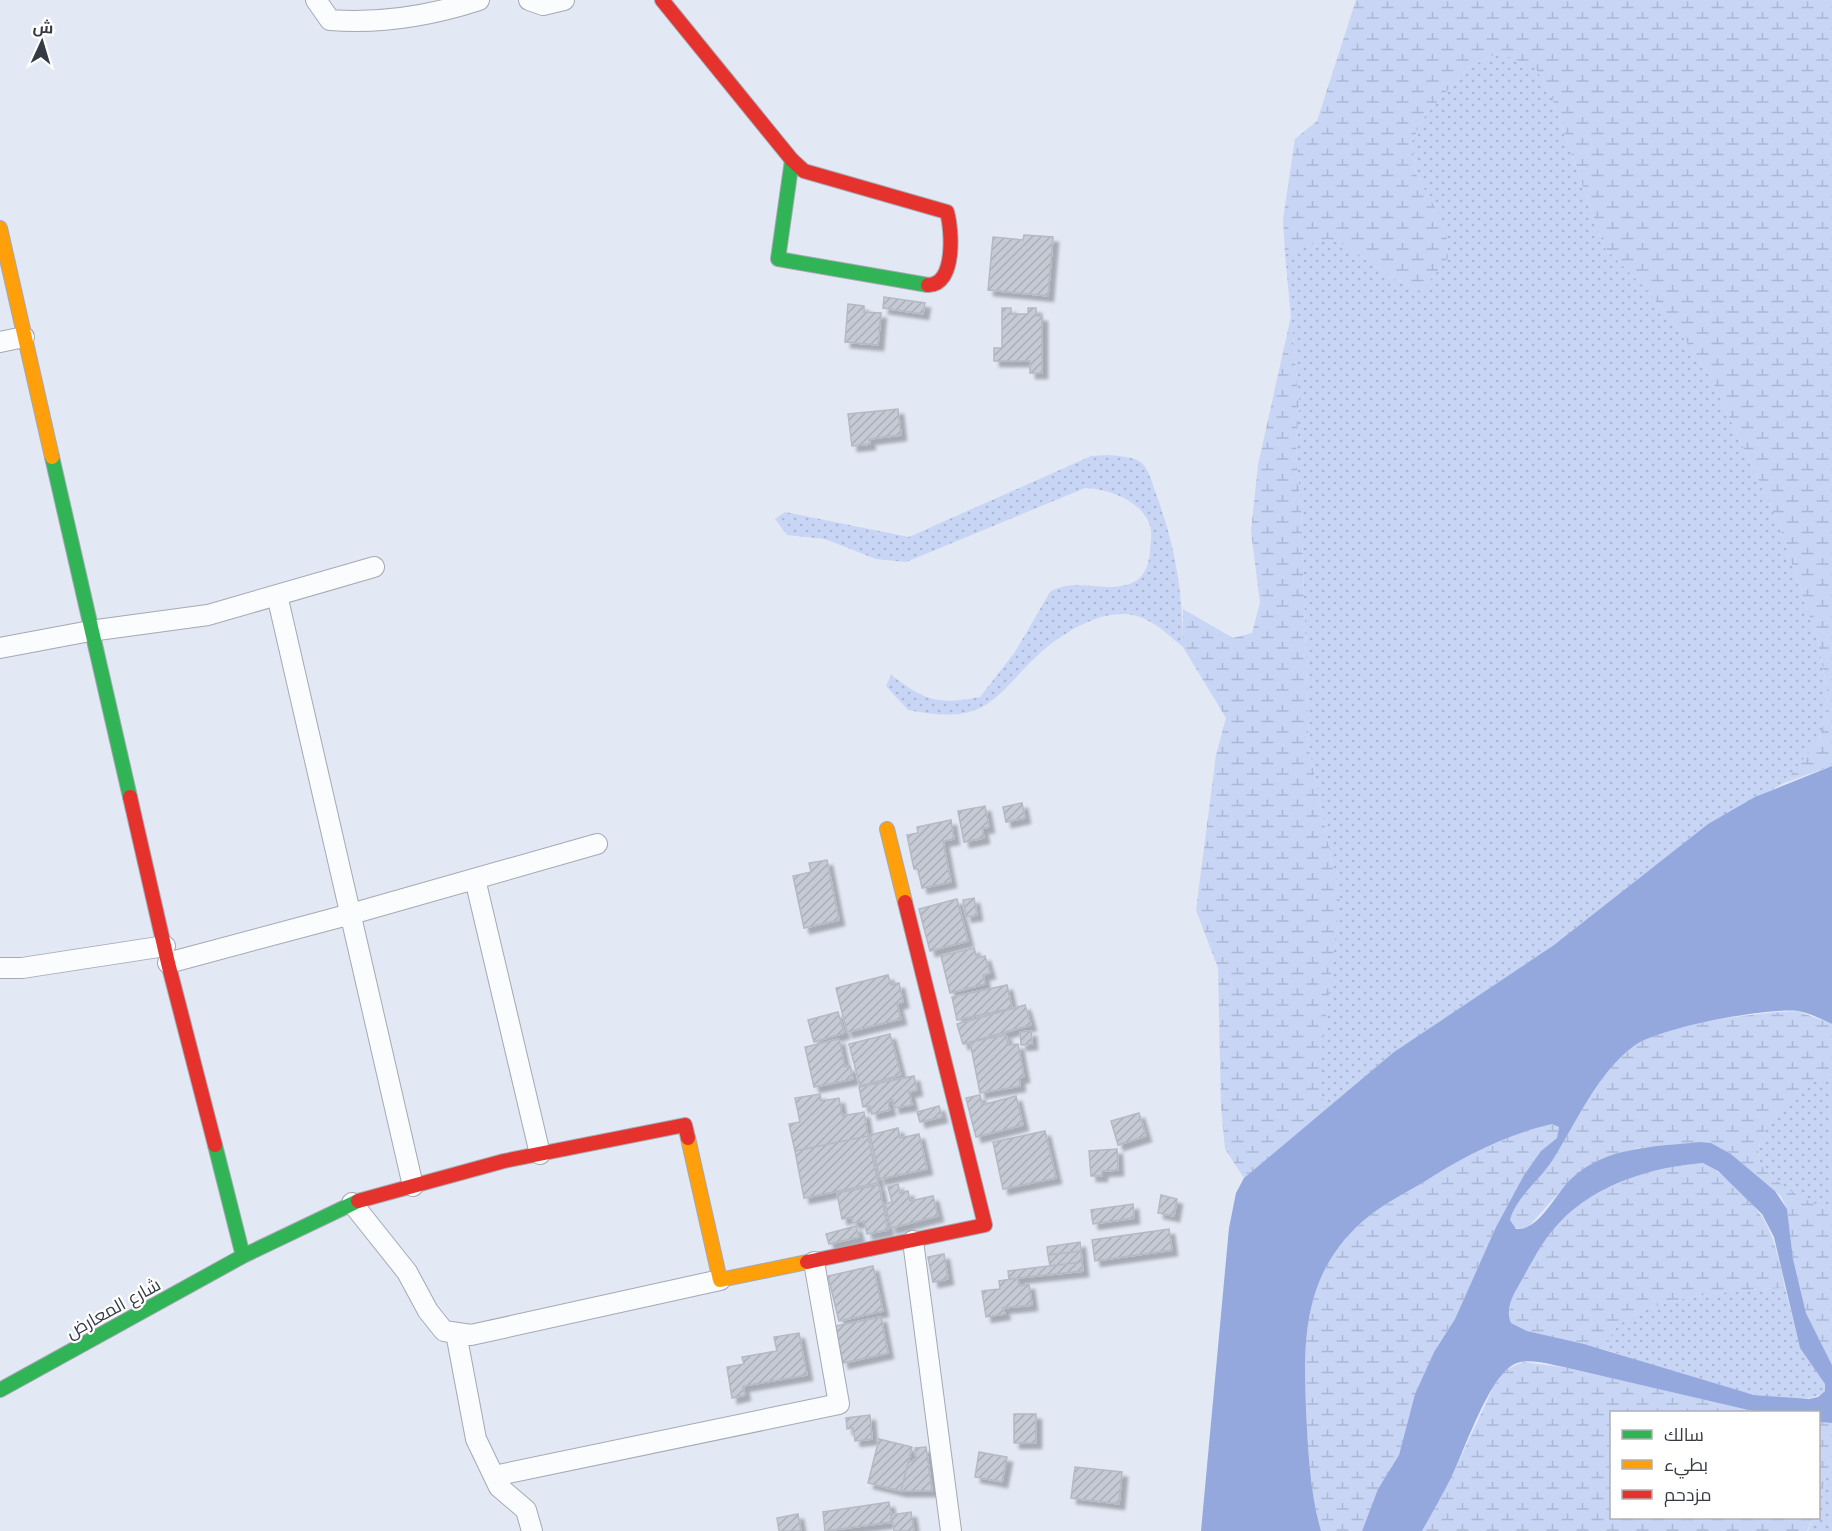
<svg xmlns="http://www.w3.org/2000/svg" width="1832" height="1531" viewBox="0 0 1832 1531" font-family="Inter,Cairo,sans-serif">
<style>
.grass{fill:url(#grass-dots)}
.wetland{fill:url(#wetland-marsh)}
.water{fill:#94a8de;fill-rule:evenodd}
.building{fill:url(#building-hatch);stroke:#b4b9c3;stroke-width:1.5;filter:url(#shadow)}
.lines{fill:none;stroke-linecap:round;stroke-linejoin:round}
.street-casing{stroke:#a4a9b4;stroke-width:22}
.fast-casing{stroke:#a4a9b4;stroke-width:16}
.slow-casing{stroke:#a4a9b4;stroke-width:16}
.jam-casing{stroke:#a4a9b4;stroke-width:16}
.street{stroke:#fbfcfd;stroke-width:20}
.fast{stroke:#30b455;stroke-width:14}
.slow{stroke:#ff9f0a;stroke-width:14}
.jam{stroke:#e5322d;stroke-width:14}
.labels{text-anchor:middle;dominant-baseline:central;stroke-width:4.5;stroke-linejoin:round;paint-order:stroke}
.street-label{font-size:18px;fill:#363a45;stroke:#fff}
</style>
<defs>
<pattern id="grass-dots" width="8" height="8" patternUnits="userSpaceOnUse" patternTransform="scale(1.5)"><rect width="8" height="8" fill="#c8d5f5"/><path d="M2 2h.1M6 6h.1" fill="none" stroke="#acb8d3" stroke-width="1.8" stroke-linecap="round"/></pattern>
<pattern id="wetland-marsh" width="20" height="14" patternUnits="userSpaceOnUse" patternTransform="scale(1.5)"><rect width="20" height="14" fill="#c8d5f5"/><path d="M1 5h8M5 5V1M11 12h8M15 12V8" fill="none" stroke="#acb8d3"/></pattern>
<pattern id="building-hatch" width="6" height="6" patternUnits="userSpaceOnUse" patternTransform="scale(1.5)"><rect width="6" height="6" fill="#c5cad4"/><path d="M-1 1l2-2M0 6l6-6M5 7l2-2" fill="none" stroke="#aaaeb7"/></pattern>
<filter id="shadow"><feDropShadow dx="5.5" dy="5.5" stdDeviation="1.5" flood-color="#0004"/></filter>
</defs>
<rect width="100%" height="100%" fill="#e2e8f4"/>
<path class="grass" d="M1498,53L1535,66L1552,98L1604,247L1644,287L1671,320L1710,376L1778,522L1818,642L1827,690L1825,718L1819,740L1784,783L1708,824L1554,945L1394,1052L1324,1111L1318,1071L1340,901L1309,748L1301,507L1296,458L1299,402L1285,254L1327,239L1345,245L1392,278L1421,291L1448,258L1445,227L1416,174L1412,141L1426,114L1469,67Z
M1108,455C1119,456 1134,456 1143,464C1149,471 1153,485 1156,494C1175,544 1183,594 1183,647C1169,636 1155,621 1137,616C1103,606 1058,635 1035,658C1017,674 1002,697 980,708C956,719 932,714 908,710L886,686L891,675C926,701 937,705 980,697L1015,652L1050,592C1075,576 1109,596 1136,581C1145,575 1149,563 1150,553C1150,546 1152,537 1151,530C1146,502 1110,489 1085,488L906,562L876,559L825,539L787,535L775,519L785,512L909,537L1091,456Z
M1832,1074V1210C1814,1207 1762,1178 1759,1159C1753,1126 1802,1081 1832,1074Z
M1785,1288L1800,1348L1825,1384V1391C1793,1420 1648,1362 1606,1350C1609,1344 1610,1334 1615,1329C1645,1296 1742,1289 1785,1288Z
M1832,1458V1531H1808L1813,1518H1818L1819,1502Z"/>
<path class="wetland" d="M1356,0H1832V766L1784,783L1819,740L1825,718L1827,690L1818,642L1778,522L1710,376L1671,320L1644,287L1604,247L1552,98L1535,67L1498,53L1469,67L1426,114L1412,141L1416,174L1446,227L1448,258L1421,291L1392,278L1345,245L1327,239L1285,254L1283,219L1295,139L1317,121Z
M1291,316L1299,402L1296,458L1301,507L1309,748L1340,901L1319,1071L1324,1111L1244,1178L1225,1149L1221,1107L1218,968L1196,910L1216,755L1226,718L1183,647V609L1233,638L1252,633L1260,603L1251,531L1258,465Z
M1797,1011L1832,1024V1074C1803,1081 1753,1126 1759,1159C1763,1178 1814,1207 1832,1210V1365L1806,1313L1793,1259L1787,1209L1781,1196L1731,1154L1711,1143L1637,1148L1600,1159L1572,1178L1529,1226L1521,1229L1512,1227L1510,1220C1517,1196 1539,1181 1552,1161C1576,1124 1597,1074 1634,1046C1662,1024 1761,1012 1797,1011Z
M1552,1123L1559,1126L1557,1138L1541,1151L1524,1175L1496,1227L1455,1319L1434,1352L1415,1394L1399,1455L1378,1489L1362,1531H1321C1310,1493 1308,1449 1306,1409C1303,1337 1304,1273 1363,1221C1382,1205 1404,1194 1424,1182C1462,1157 1507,1134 1552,1123Z
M1703,1163C1715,1168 1723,1176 1733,1185C1771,1218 1775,1240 1785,1288C1742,1289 1645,1296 1615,1329C1610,1334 1609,1344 1606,1350L1527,1331L1511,1323C1505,1306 1515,1291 1524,1276C1534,1258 1545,1237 1559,1222C1596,1184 1652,1167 1703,1163Z
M1523,1362L1568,1368L1757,1412H1612V1518H1813L1807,1531H1422L1450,1480L1493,1388L1504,1371Z
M1818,1422L1832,1423V1458L1819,1502Z"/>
<path class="water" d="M1832,766V1024C1821,1019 1810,1013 1798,1011C1769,1007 1656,1028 1634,1046C1597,1073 1576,1124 1552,1161C1539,1181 1517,1196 1510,1220L1516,1229C1540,1231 1556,1192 1572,1178C1607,1146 1654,1147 1699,1142L1711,1143L1731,1154L1775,1191L1787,1209L1793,1259L1806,1313L1832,1365V1423L1819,1422L1818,1412H1757L1568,1368C1553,1365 1531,1358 1517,1363C1490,1372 1464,1452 1451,1478C1442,1496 1432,1513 1422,1531H1362L1378,1489L1399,1455L1415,1394L1434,1352L1455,1319L1496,1227L1524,1175L1541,1151L1557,1138L1559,1127L1552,1124C1507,1134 1462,1157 1424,1182C1403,1194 1382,1205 1363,1221C1304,1273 1303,1337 1306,1409C1308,1449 1310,1493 1321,1531H1201L1229,1228L1236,1193L1244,1178L1394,1052L1554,945L1708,824L1755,797ZM1703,1163L1718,1171L1762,1214L1774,1237L1800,1348L1825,1384V1391L1818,1397L1809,1399L1754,1395L1584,1344L1527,1331L1511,1323C1504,1306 1516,1291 1524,1276C1534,1258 1545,1237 1560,1222C1596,1184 1652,1167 1703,1163Z"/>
<path class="building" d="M1024,235L1053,237L1048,296L988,290L993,237L1023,240Z
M884,297L925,303L923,314L883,308Z
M848,304L864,306V312L881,313L878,345L845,342Z
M1002,308H1011V314H1028V308H1036V316H1042V373H1030V361H994V348H1002Z
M898,409L901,435L869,439L870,444L852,446L848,414Z
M1022,803L1025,818L1006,822L1003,807Z
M985,806L989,827L982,828L984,838L964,842L958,811Z
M951,820L954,839L943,841L951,882L922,888L918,869H914L907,835L918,833L917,827Z
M827,860L839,920L804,928L793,876L811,872L809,863Z
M974,898L977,915L966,917L963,900Z
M957,899L968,941L930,951L919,909Z
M974,948L977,958L985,956L990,973L983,975L985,984L950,993L941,956Z
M888,975L891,985L899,983L903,1002L897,1004L901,1019L847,1032L836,988Z
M1007,985L1012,1008L957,1020L952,997Z
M1025,1005L1031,1025L963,1044L957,1024Z
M838,1012L844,1033L814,1042L808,1020Z
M1031,1031L1032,1044L1021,1045L1020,1032Z
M890,1034L901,1075L860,1086L849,1044Z
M1006,1035L1008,1045L1018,1044L1024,1077L1019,1078L1020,1086L980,1093L970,1042Z
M839,1039L845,1067L850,1066L853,1079L814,1087L805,1047Z
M914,1076L917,1090L909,1092L912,1105L894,1108L893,1100L888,1101L890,1110L872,1114L870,1106L863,1107L859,1087Z
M820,1094L821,1101L839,1098L842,1116L864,1112L868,1136L795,1151L789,1124L800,1122L795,1098Z
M980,1095L982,1105L1016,1096L1023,1125L976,1137L966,1098Z
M939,1106L942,1117L920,1122L917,1112Z
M1139,1113L1146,1136L1118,1145L1111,1121Z
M898,1128L900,1138L919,1134L927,1169L880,1179L870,1135Z
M1045,1131L1056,1178L1003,1189L993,1142Z
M868,1136L878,1183L804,1198L795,1151Z
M1117,1149L1118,1170L1102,1171V1176H1091L1089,1151Z
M898,1184L900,1193L908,1191L910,1201L933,1196L938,1216L891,1228L885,1204L892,1202L888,1187Z
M879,1185L888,1230L867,1234L864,1221L853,1223L851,1217L842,1219L837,1193Z
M1161,1195L1177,1199L1174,1216L1158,1213Z
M1133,1204L1134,1218L1093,1224L1091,1210Z
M856,1226L859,1237L829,1244L826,1234Z
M1169,1229L1172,1250L1095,1261L1092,1240Z
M1080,1242L1081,1251L1048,1255L1047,1247Z
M1081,1251L1082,1262L1050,1266L1048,1255Z
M944,1254L948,1279L933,1282L928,1257Z
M1082,1262L1083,1271L1009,1279L1008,1271Z
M873,1266L883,1311L839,1321L828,1276Z
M1018,1278L1019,1286L1029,1284L1032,1305L1003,1308L1005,1314L986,1317L982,1291L1000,1289L999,1281Z
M881,1317L888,1353L843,1363L835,1326Z
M799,1333L807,1375L743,1386L745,1395L732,1398L727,1367L744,1364L742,1357L777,1351L774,1337Z
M1014,1414H1036V1443H1014Z
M870,1415L872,1439L855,1441L853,1428L847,1429L846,1418Z
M879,1439L912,1447L901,1491L868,1483Z
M926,1447L932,1491H901L908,1463L916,1459L915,1448Z
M979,1452L1007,1457L1002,1482L975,1477Z
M1075,1467L1122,1472L1119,1504L1071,1498Z
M889,1502L892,1522L825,1531L823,1512Z
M911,1512L914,1531H894L891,1515Z
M798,1514L801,1531H779L777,1518Z"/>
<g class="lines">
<g class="street-casing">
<path id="street" d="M316,0L330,20C381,24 430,16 479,0
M529,0L543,5L564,0
M0,342L24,337
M277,595L413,1186
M0,648L90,631L208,615L374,567
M475,879L540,1154
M168,963L351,914L597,844
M0,968H22L165,946
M352,1203L407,1272L428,1311L444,1331L471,1335L720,1280
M913,1241L951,1531
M456,1333L476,1439L499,1487L526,1510L532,1531
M494,1476L839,1404L814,1262"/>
</g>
<g class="fast-casing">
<path id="fast" d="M792,160L778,259L928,285
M52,457L130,797
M215,1145L243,1256
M0,1390L243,1256L358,1201"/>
</g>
<g class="slow-casing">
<path id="slow" d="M0,228L52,457
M887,829L905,902
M688,1138L720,1280L807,1262"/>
</g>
<g class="jam-casing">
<path id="jam" d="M662,0L792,160L804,171L947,212C952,230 956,285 928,285
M130,797L168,963L215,1145
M358,1201L504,1161L685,1125L688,1138
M807,1262L985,1225L905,902"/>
</g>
<use href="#street" class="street"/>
<use href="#fast" class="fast"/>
<use href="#slow" class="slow"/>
<use href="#jam" class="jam"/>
</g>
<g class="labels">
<g class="street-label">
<text transform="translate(113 1308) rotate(-29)">شارع المعارض</text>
</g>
</g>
<rect x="1610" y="1411" width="210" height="108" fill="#ffffff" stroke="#afb0b5" stroke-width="1.5"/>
<rect x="1622" y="1430" width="30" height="9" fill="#30b455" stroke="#afb0b5" stroke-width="1.5"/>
<text x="1664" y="1441" font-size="18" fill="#363a45">سالك</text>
<rect x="1622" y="1460" width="30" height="9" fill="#ff9f0a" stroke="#afb0b5" stroke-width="1.5"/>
<text x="1664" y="1471" font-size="18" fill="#363a45">بطيء</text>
<rect x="1622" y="1490" width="30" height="9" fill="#e5322d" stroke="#afb0b5" stroke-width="1.5"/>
<text x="1664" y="1501" font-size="18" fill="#363a45">مزدحم</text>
<g transform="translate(42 42) rotate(4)" stroke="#ffffff" stroke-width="4.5" paint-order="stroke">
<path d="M0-4.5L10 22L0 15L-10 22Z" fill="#363a45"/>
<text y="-9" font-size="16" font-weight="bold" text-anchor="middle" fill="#363a45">ش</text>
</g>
</svg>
